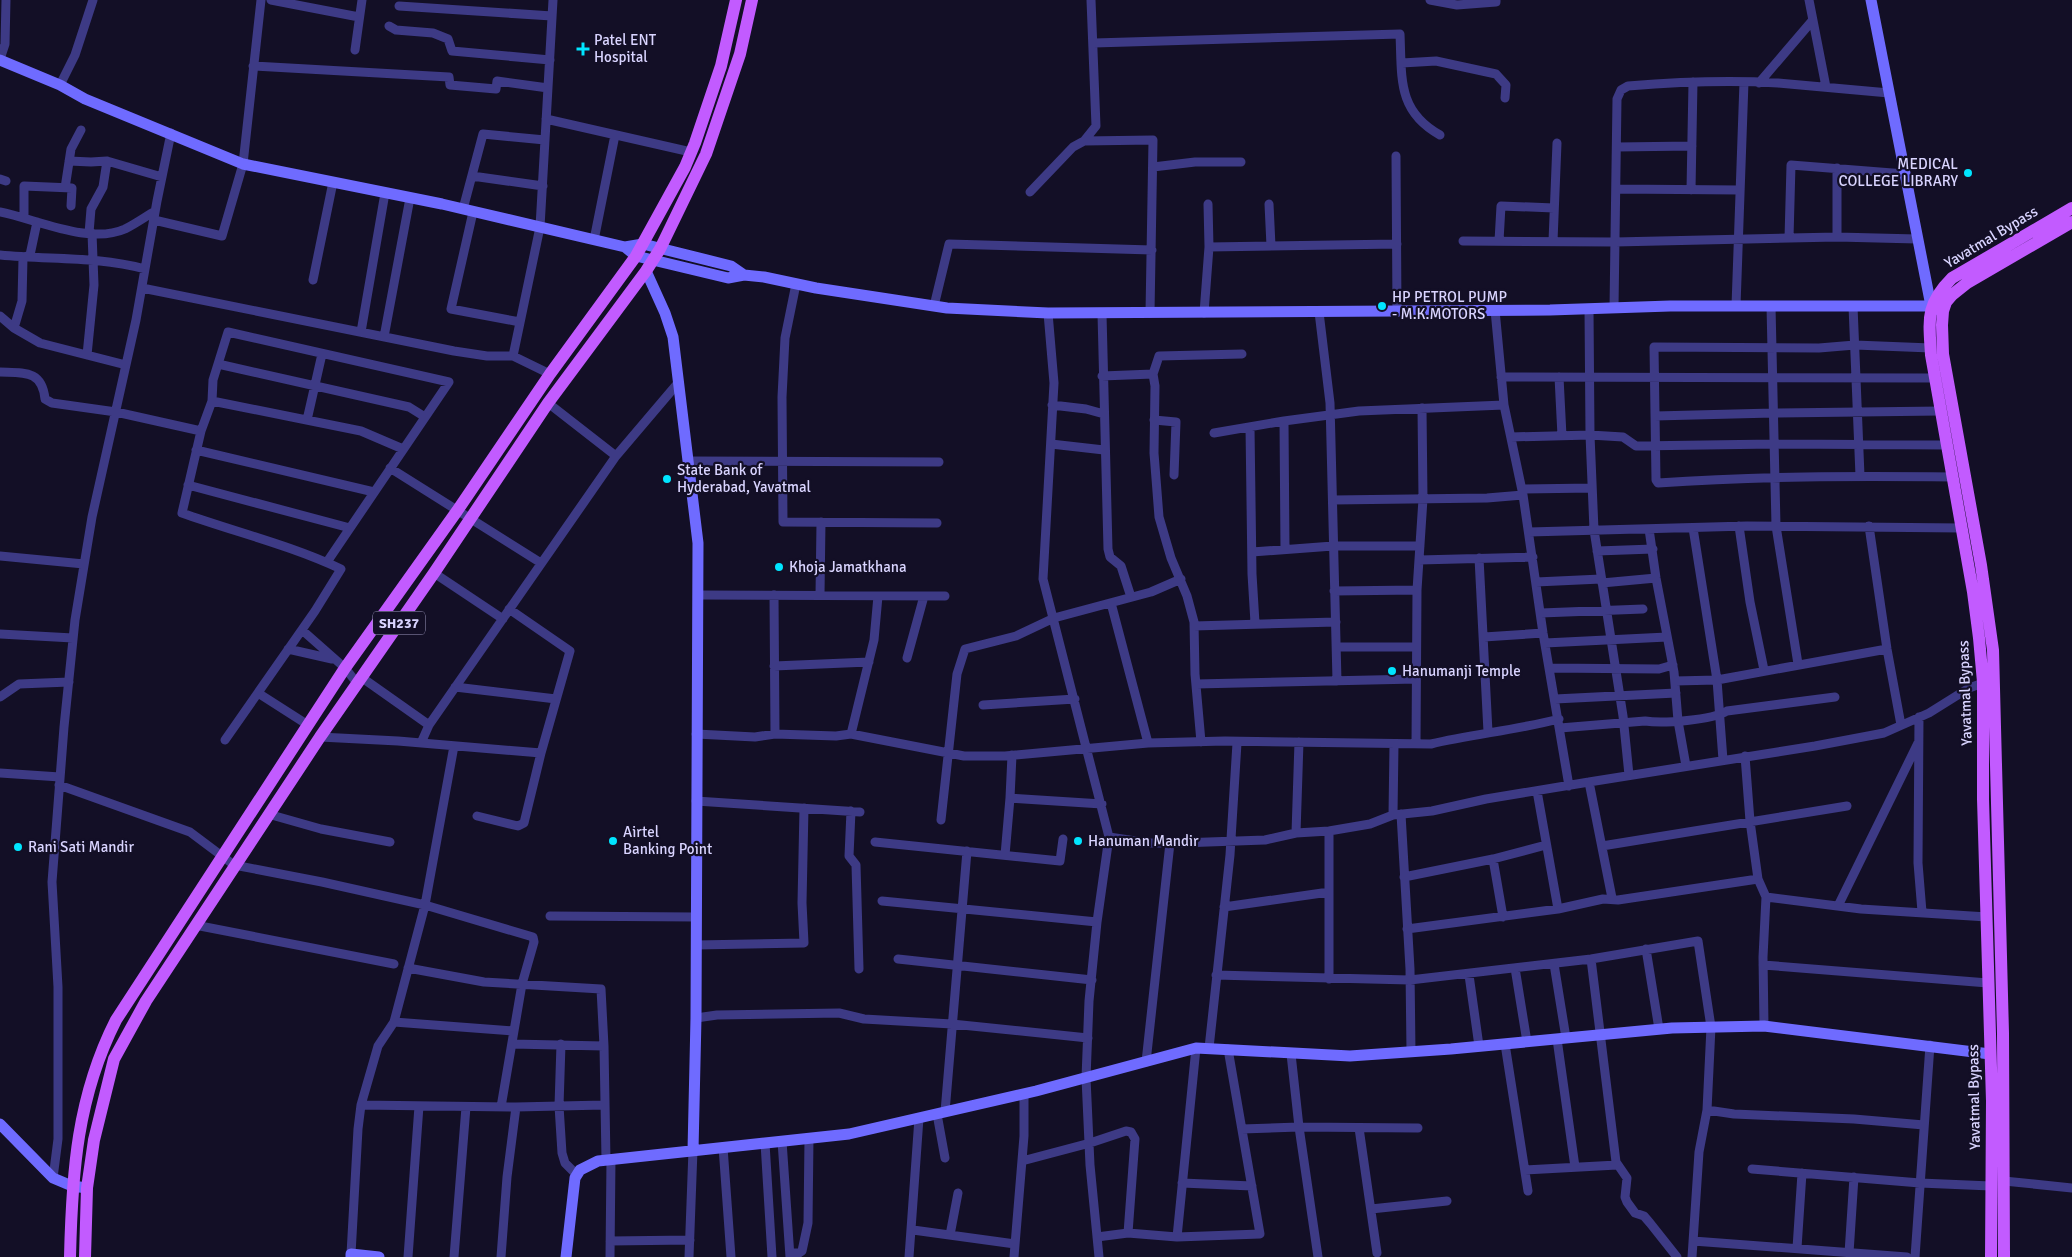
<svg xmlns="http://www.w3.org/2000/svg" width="2072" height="1257" viewBox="0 0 2072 1257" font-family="Signika,sans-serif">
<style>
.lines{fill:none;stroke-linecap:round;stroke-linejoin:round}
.street{stroke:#3d3a85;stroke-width:9}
.secondary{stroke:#6f6bff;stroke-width:11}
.primary{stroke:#c25bff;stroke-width:12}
.poi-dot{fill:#00e5ff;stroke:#130f26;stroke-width:2}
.labels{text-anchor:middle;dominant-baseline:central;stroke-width:4.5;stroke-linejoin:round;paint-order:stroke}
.shield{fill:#130f26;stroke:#9e99be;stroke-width:1}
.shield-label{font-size:14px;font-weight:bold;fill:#d9d4ff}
.poi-label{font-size:15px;fill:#d9d4ff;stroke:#130f26;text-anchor:start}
.street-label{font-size:15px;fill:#d9d4ff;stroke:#130f26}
</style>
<rect width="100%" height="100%" fill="#130f26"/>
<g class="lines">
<path class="street" d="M271,0L359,17
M1430,0L1457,5L1496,2V0
M1809,0L1826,87
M399,6L552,16
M389,26L396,30L433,33L448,39L452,51L550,60
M1094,43L1400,34C1402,78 1397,111 1440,135
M355,50L362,0
M0,59L5,44L6,0
M1402,63L1436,61L1496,74L1506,85L1505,98
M253,66L449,77L450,85L496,89L497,81L548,88
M1759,83L1812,21
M60,85L75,55L93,0
M546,119L691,152
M1084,141L1153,140L1150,313
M1617,147L1692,146
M1396,156L1397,311
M69,161L91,162L107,161L162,177
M1153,167L1195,162H1241
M472,176L543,186
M0,179L6,181
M65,188L71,149L81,130
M1616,189L1740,190
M1691,190L1693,82
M1030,192L1073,147L1084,141L1096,126L1091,0
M1269,204L1271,246
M463,209L483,134L545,140
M0,212C36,219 89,245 125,229C135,224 145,217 155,211
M473,212L451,309L520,322
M24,217V186L72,188L71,206
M154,220L222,236L243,164L261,0
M89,233L91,209L103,187L107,161
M1837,237V168
M1789,238L1791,165L1905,174
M594,240L615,135
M1463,241L1615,242L1837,237L1917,239
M1499,241L1501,206L1554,208
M1553,241L1557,143
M1209,247L1397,244
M0,255C49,260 97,256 145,269
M313,280L333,182
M796,284L785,338L782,397L783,522L937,523
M142,288L454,351L487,356H513L550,374
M934,306L949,244L1152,250
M1736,306L1744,82
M1771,306L1776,526L1798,664
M1853,306L1860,476
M1614,308L1617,99L1621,90L1628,86C1678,82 1728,80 1778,83C1815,86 1852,90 1889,93
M1589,309L1590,435L1594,530L1623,716L1629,775
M1495,310L1504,405L1523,495L1543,633L1569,786
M1319,312L1330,403L1337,681
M1048,313L1054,383L1043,579L1109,837L1097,922L1089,1001L1086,1078L1090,1165L1099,1257
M1204,313L1209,247L1208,204
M1102,314L1108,549L1110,557L1121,566L1131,597
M0,316L14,328L40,343L126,365
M14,328L22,301L23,258L30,255L37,222
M361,332L385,193
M384,337L410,198
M1931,348L1855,345L1819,348L1654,347L1656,480L1658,483C1756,476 1854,476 1953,477
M87,355L94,285L92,233
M513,356L540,227L553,0
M218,364L409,407L425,417
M0,372C24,373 42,370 45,399L52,403L116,412L201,431
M1102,376L1153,374
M1501,377L1935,378
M1559,377L1562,436
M212,401L361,431L403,449
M548,403L616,456
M1052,405L1086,409L1104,414
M1655,416L1773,413L1941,411
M307,420L322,354
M1154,420L1176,422L1174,475
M1284,421L1285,549
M1250,427L1252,574L1255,623
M1214,433L1284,421L1359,411L1504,405
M1511,437L1590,435L1623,437L1636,446L1774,444L1947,445
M1051,444L1104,450
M196,450L374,492
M688,461L939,462
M390,468L541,563
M188,485L350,528
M1522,489L1592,488
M1333,500L1487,498L1523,495
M1739,526L1750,602L1764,670
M1869,526L1887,649L1901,725
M1693,528L1717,680L1723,760
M1649,529L1656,578L1674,672L1678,721L1686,766
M1529,532L1747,526L1962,528
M1597,551L1653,549
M1252,552L1333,546H1420
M0,556L84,564
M1479,558L1488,732
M1419,560L1533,557
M434,573L503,619
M1536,582L1601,579
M1602,583L1656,578
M1334,591L1417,590
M698,595L945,596
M774,595L775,734
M820,595L821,522
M1111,603L1148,743
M1541,613L1643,609
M1194,626L1336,622
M302,630L345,668L357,683
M0,634L73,638
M1484,637L1543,633
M1545,643L1667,637
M1337,647H1416
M288,649L332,659
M907,658L924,596
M774,666L869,662
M1550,668L1659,669L1673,665
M361,677L429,725
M1675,681L1717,680L1887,649
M1196,684L1416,679
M455,687L556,699
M258,693L308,725
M0,697L19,684L69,682
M1555,699L1676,693
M983,705L1075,699
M1919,717L1918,863L1922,912
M1560,728L1645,721C1663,724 1712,720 1727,711L1835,697
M696,734L755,737L775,734L836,736L851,734L964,756H1005L1148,743L1225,741L1431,744C1473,734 1517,730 1559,719
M851,734L874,640L878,596
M320,737L398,741L541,753
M225,740L315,611L341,569C290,545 235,532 182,513L201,431L212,401L213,380L228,332L449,382L327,562
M1201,742L1195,674L1194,622L1187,596L1171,558L1159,517L1154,453L1155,386L1153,374L1159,356L1242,354
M421,743L429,725L616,456L678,383
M1416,744L1417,590L1423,499L1422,408
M1745,756L1750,821L1758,879L1766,897L1763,957L1764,1026
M0,773L60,777
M1589,782L1612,898
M59,785L190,832L234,865L322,882L425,905L533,937L534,942L522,984L501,1107
M1537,791L1558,909
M1010,798L1102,804
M696,801L860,812
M851,811L849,856L856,865L859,969
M268,814L321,829L390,842
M1401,814L1410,969L1411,1052
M1393,815L1394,744
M477,816L518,826L524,823L541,753L570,651L509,609
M941,820L957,674L965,649L1016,636L1054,618L1151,592L1181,579
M1296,833L1299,742
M1109,837L1149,843H1180L1265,840L1296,833L1329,831L1370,824L1393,815L1432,811L1486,799L1589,782L1815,746L1884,733L1929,713L1969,688L1986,682
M875,842L1060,861L1063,839
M1602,846L1847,806
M1005,855L1010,798L1012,755
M1493,859L1503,917
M1404,877L1493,859L1546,845
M1766,897L1861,909L1987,917
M882,901L1097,922
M1838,906L1918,743
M1224,907L1329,892
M550,916L696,917
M195,925L394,964
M1407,929L1558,909L1603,899L1618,900L1758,879
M696,945L804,943L802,903L804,808
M1646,949L1659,1029
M898,959L1092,980
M1591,959L1616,1162L1627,1178L1625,1197L1627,1202L1635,1213L1644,1216L1650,1223L1677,1257
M1554,964L1566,1038
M1763,965L1988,983
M408,968L484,982L601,989L604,1046L606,1160
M1515,968L1527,1042
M1216,975L1410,980L1591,959L1698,941L1711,1027L1707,1110L1699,1152L1692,1257
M1469,975L1479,1046
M1329,979V831
M696,1018L717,1015L839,1013L864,1019L952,1024L1088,1038
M394,1022L514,1031
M1557,1039L1575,1167
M512,1044L604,1046
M561,1044L559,1106L562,1153L565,1163L577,1175
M1505,1044L1528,1191
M1209,1048L1230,855L1237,743
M1291,1054L1299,1127L1318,1257
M1146,1062L1170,843
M361,1105L516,1107L604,1105
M1707,1110L1734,1114L1854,1119L1924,1125
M945,1112L967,851
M937,1114L945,1158
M1359,1128L1377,1253
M1242,1129L1299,1127L1418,1128
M782,1141L790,1257
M765,1143L772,1257
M723,1147L731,1257
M1022,1161L1090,1143L1126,1131L1131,1132L1135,1139L1128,1233
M1752,1169L1920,1183L1991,1186
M1525,1170L1617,1165
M53,1178L58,1139V987L52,882L64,727L75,620L92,517L136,320L157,201L171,133
M2004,1181L2072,1188
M1182,1183L1252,1186
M1371,1209L1447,1201
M913,1230L1015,1244
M950,1235L958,1193
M1097,1237L1128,1233L1177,1237L1260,1234L1228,1049
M1177,1237L1196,1048
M610,1241L690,1240
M1693,1241L1907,1257
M1797,1248L1802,1173
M790,1253H799L802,1251L808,1223L809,1138
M1849,1253L1854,1177
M351,1254L358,1129L361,1105L378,1046L394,1022L425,905L454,746
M408,1257L419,1106
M454,1257L466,1107
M501,1257L507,1177L516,1107
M610,1257L611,1159
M689,1257L693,1150
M909,1257L919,1118
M1014,1257L1024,1136V1094
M1915,1257L1930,1045"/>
<path class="secondary" d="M1871,0L1931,306
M0,60L60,85L85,99L243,164L442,204L625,247L643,244L731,266L744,275
M625,247L636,256L728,278L744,275L764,277L816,288L947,308L1048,313L1550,310L1670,306H1931L1939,310
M646,271L665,313L673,337L698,543L696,1018L693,1150
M0,1124L53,1178L72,1186L87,1188
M351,1257V1254L379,1257
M566,1257L575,1178L580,1170L598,1161L849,1134L1036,1091L1196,1048L1350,1056L1451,1049L1672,1028L1764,1026L1990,1054"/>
<path class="primary" d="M70,1257C72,1172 77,1097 116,1020L345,668L457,511L550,374L636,256L685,167L695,143L721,66L736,0
M85,1257L87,1188L94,1140L114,1059L146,1001L320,737L434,573L548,403L646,271L660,249L706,154L740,54L752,0
M1991,1257L1992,1101L1983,799V682L1979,638L1973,592L1931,355C1929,320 1925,305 1952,278L2072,208
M2004,1257L2003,1033L1993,650L1981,565L1943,354L1942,325L1943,311L1946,302L1952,295L1967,283L2072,222"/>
</g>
<g class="poi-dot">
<path d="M580.5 41.5h5v5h5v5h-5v5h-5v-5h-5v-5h5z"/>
<circle cx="1968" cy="173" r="5"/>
<circle cx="1382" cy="306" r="5"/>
<circle cx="667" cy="479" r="5"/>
<circle cx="779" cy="567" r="5"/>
<circle cx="1392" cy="671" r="5"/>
<circle cx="613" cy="841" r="5"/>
<circle cx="1078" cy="841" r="5"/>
<circle cx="18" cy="847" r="5"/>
</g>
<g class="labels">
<rect class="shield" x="373" y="611.5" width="52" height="23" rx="4"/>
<g class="shield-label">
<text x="399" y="623">SH237</text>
</g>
<g class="poi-label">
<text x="594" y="40">Patel ENT<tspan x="594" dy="17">Hospital</tspan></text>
<text x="1958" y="164" text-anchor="end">MEDICAL<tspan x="1958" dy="17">COLLEGE LIBRARY</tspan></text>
<text x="1392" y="297">HP PETROL PUMP<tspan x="1392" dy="17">- M.K.MOTORS</tspan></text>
<text x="677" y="470">State Bank of<tspan x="677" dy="17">Hyderabad, Yavatmal</tspan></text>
<text x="789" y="567">Khoja Jamatkhana</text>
<text x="1402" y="671">Hanumanji Temple</text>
<text x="623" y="832">Airtel<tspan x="623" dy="17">Banking Point</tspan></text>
<text x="1088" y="841">Hanuman Mandir</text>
<text x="28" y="847">Rani Sati Mandir</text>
</g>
<g class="street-label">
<text transform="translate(1991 237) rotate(-31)">Yavatmal Bypass</text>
<text transform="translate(1965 693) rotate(-92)">Yavatmal Bypass</text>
<text transform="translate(1974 1097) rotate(-91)">Yavatmal Bypass</text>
</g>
</g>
</svg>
